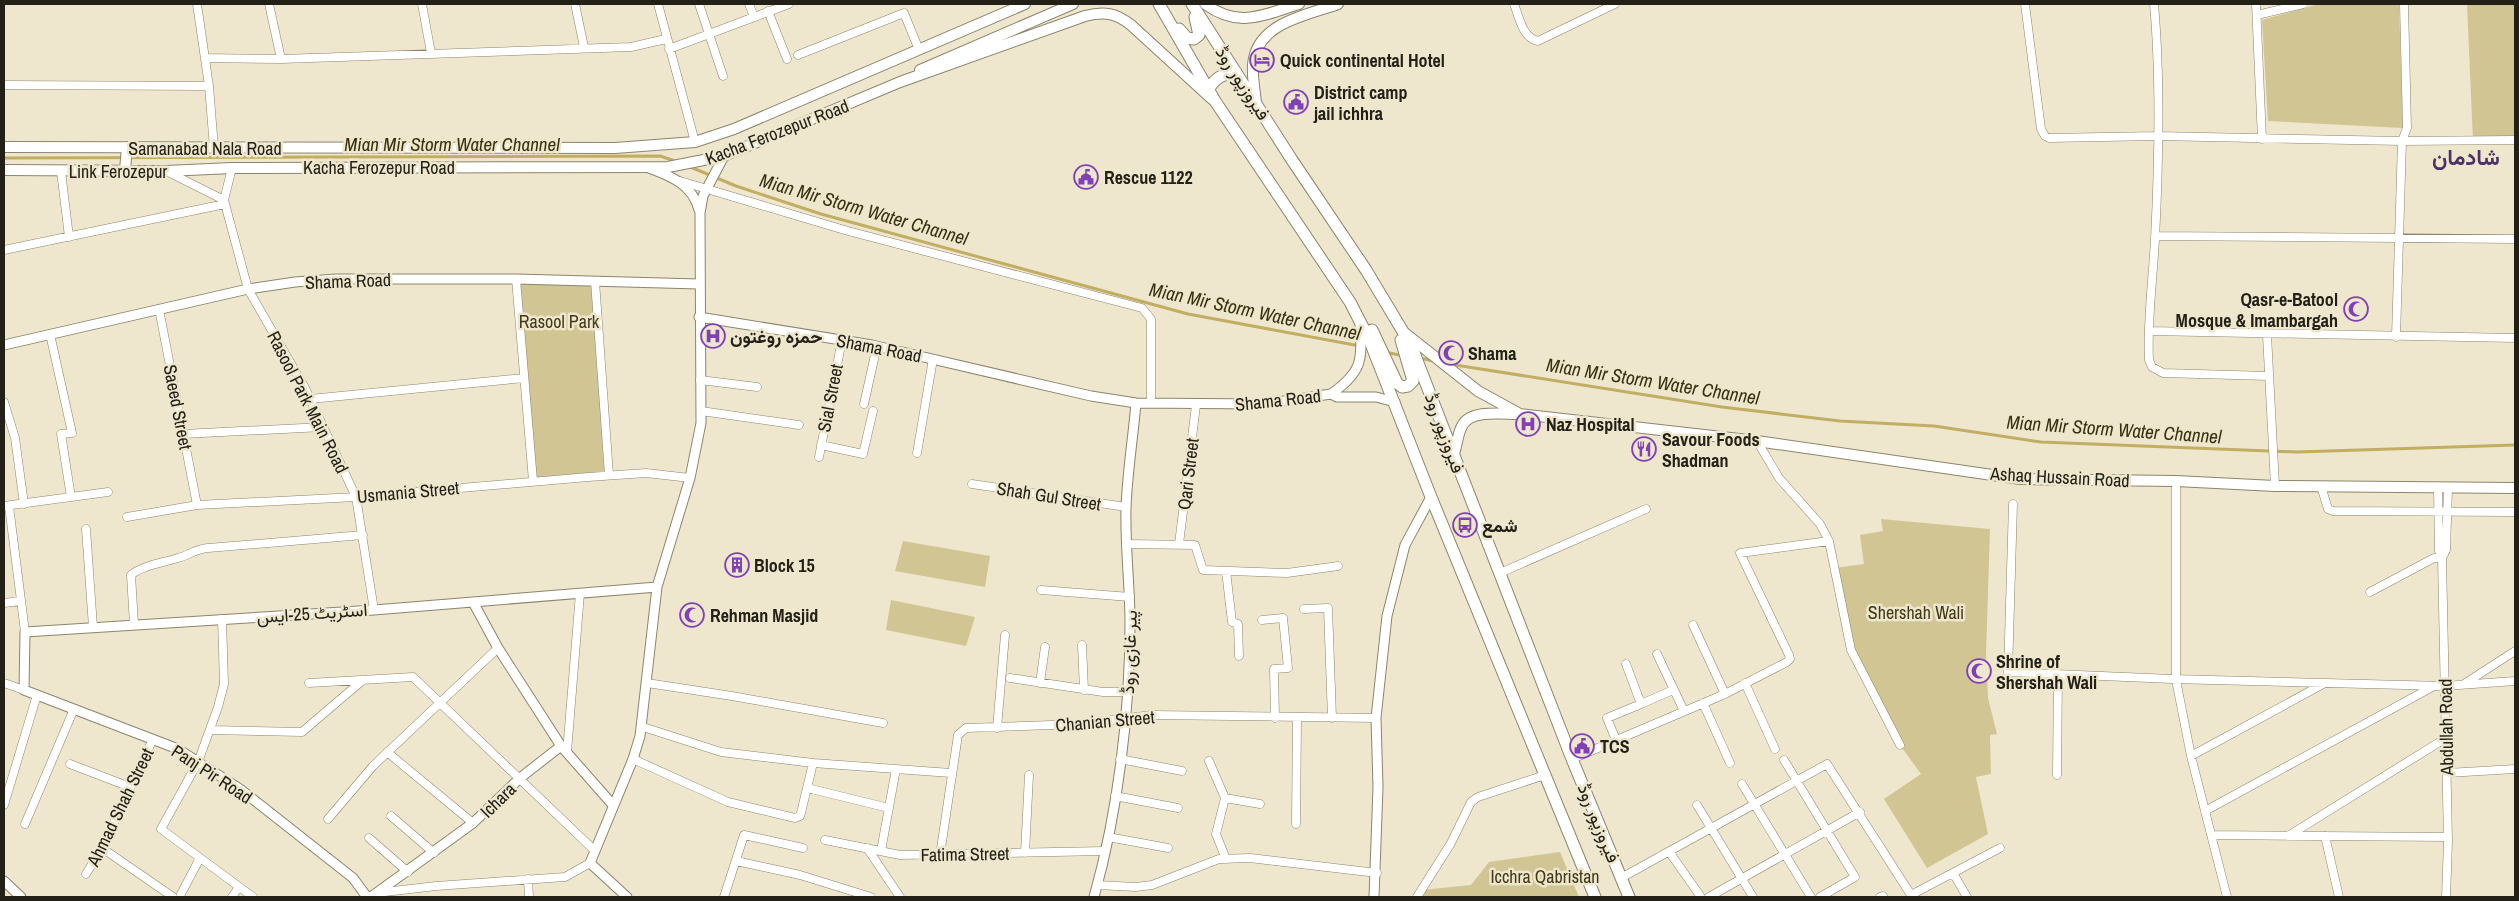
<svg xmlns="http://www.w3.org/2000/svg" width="2519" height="901" viewBox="0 0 2519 901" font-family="'Archivo Narrow',Vazirmatn,sans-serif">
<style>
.green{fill:#d1c594}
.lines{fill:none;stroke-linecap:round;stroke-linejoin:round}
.stream{stroke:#c1ae63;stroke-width:3}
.minor-casing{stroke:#8b856d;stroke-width:9}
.tertiary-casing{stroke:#8b856d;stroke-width:11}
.secondary-casing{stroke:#8b856d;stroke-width:12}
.primary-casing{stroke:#8b856d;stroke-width:13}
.minor{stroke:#fff;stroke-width:8}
.tertiary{stroke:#fff;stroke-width:9}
.secondary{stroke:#fff;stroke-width:10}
.primary{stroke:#fff;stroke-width:11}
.labels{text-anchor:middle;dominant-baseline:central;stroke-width:5;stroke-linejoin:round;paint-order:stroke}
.poi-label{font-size:18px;font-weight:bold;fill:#232117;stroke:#eee7cd;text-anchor:start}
.street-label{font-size:18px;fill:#232117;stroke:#eee7cd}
.park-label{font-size:18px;fill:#423918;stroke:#eee7cd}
.water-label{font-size:19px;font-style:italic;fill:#38300e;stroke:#eee7cd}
.district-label{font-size:22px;font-weight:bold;fill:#4e306a;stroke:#eee7cd}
</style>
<rect width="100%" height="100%" fill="#eee7cd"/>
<path class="green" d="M2319,4H2399L2403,128L2268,121L2262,20Z
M2467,4H2515V140L2473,141Z
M516,279L595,281L609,475L533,481Z
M1881,519L1990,529L1986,654L1988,698L1997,734L1990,735L1991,774L1976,777L1988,834L1927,868L1884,799L1921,774L1900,745L1851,650L1835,568L1864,564L1860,535L1883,531Z
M903,541L990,556L985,587L895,571Z
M891,600L975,617L966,646L886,630Z
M1560,852L1579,897H1417L1422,890L1471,885L1489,862Z"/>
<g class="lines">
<path class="stream" d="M4,158L660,156L678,162
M688,166L736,186L821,214L1188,314L1360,346
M1385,352L1404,356
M1420,358L1433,361
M1449,364L1722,407L1840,421L1934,426L2041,442L2297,452L2515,445"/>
<g class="minor-casing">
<path id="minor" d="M197,4L209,86L214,148
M269,4L281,59
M422,4L431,53
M575,4L584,47
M658,4L695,142
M699,4L723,76
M749,4L754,17
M1514,4C1519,16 1522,38 1538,41L1615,4
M2025,4L2041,129L2045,136L2049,138L2157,136L2402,141L2515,140
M2154,4C2161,81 2159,161 2155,239C2153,279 2147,320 2149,360L2152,367L2163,373L2268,376
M2256,4L2262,139
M768,11L787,59
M2257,15L2303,4
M669,49L789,4
M798,55L904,13L919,50
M205,58L281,59L631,47L666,39
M4,85L209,86
M232,168L224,200L248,289L305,388L356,497L374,610
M61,171L69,237
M168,172L224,200
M680,181L848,231L1142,308L1151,319V403
M2155,236L2515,239
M4,250L225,204
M516,279L533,481
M595,281L609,475
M159,309L197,505
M2150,331L2515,338
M50,334L72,433L61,434L71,497
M2267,335L2275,486
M2396,337L2402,141L2407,128L2404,4
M700,380L757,387
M310,399L524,378
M4,402L15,438L24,504
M864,404L877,346
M701,411L799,425
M183,434L323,427
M1757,441L1779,478L1820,524L1829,541L1851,650L1900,745
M821,445L863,454L873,411
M917,453L933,359
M819,457L842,340
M2176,481V680L2191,756L2227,897
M972,484L1126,507
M2321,486L2328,509L2333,511L2515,512
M2438,488L2439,551L2442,558L2448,842L2446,897
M2013,504L2008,672L2172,679L2445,686L2515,681
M4,506L108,492
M9,506L25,632
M127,517L197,505L356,497L588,477L646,473L690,478
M86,529L93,627
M1126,544L1195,545L1203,570L1287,573L1338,566
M1179,544L1196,405
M2442,558L2446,550L2448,488
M1226,571L1232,622L1238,624L1239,656
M1500,573L1646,509
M1041,590L1130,597
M2370,592L2434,558H2442
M4,603L21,601
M1304,609L1328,608L1332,718
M222,619L224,684L218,707L198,762L161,829L253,897
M1262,620L1283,618L1288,668L1274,669L1275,718
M134,624L131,575C143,565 163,563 178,558C189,555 196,549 208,548L363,535
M1693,625L1725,694
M1082,645L1084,690
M1657,654L1684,711
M1010,678L1103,692H1128
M4,683L24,690
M309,683L413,677L594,850
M647,683L732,696L883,723
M1040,683L1045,647
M1745,683L1775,749
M2464,684L2515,651
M1703,703L1730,763
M1641,704L1673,690
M643,727L721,752L813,763L951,773
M997,728L1005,635
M211,730L302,732L363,680
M1616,740L1607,718L1641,704L1626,664
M387,752L473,823
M567,752L580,593
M2191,756L2323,684
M633,759L728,802L795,818L800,816L801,813L813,763
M1120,759L1182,771
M1572,759L1725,694L1787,662L1790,659L1789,655L1740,553L1829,541
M1784,760L1855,877L1820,897
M1209,761L1225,798L1216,834L1226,859
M70,764L130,787
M2447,773L2515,769
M2057,775L2058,674
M1742,784L1811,897
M807,788L889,808
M1115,796L1178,808
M1225,798L1260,804
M4,805L37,695
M1697,805L1753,897
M2205,811L2434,686
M391,816L434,853
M328,819L373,766L498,648
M25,824L74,709
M1296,824L1297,718
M2212,835L2448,837
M2288,836L2446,738
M2325,836L2339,897
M1108,837L1168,848
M369,838L408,872
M825,840L900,855L1105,851
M102,848L173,897
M867,848L900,897
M881,851L896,769
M1025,853L1029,775
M1670,853L1701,897
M940,855L958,735L966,728L1080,724L1152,715L1376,718
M736,861L800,875L871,897
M1953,873L1967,897
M86,874L102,848L153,739
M1621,878L1827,764L1911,895L2000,848
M528,879L529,897
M1097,885L1136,887L1152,885L1219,859L1250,858L1377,873
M376,893L436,886L565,877L590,863
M181,894L200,858
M232,897L239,887
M724,897L744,835L803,848
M1417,897L1451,843L1471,802L1478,797L1545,775
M1709,897L1860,812
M1880,897L1883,896"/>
</g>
<g class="tertiary-casing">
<path id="tertiary" d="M649,168C671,176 693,185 699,210
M699,317L872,345L1091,396L1136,403L1263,404L1331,394L1337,397H1376L1395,402
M4,345L248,289L295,282L336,279H516L699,284
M1331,394C1361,373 1363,361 1360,325
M473,602L498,648L561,746
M4,881L21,897
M367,897L353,878L240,789L178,749L24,690L25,632L374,610L657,587
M371,897L473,823L520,778L561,746L612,804
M627,897L590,863L633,759L640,736L657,587L690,478L701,423L700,213L703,196L724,156
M1094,897C1118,812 1130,712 1130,623C1130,585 1125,547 1126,509C1127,474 1133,439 1136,403
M1374,897L1378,787L1376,718L1387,616L1405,545L1431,497"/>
</g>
<g class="secondary-casing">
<path id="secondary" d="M1205,4C1239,29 1263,15 1299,4
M920,70L1073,4
M1256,103C1255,91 1252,77 1253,65C1256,23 1305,16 1338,4
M4,147L615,148L695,142L734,129L1025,4
M4,170L166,171L232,168L668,167L724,156L900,82L1085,16C1104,11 1116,13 1131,25L1212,99
M125,170L127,147
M1406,334L1478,391L1518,413
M1453,457C1457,447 1457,435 1462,426C1470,409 1503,414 1519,414L1757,441L2020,479L2176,481L2275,486L2515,488"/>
</g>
<g class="primary-casing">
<path id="primary" d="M1159,4L1215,101L1350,302L1369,339L1431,497L1595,897
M1192,4L1292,160L1366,270L1411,345L1572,759L1629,897
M1179,29L1187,38L1194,39L1199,35L1195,17
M1208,90C1215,78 1222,74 1236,72
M1372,330L1397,383L1402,387L1408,386L1413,381L1401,340"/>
</g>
<use href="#minor" class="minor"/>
<use href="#tertiary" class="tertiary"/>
<use href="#secondary" class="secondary"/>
<use href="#primary" class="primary"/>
</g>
<defs>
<g id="hotel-ring" transform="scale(1.25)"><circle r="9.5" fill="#eee7cd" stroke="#8041b6" stroke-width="1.5"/><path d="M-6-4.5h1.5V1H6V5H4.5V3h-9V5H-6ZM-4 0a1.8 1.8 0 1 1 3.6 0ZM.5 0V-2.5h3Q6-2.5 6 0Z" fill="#8041b6"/></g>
<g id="civic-ring" transform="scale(1.25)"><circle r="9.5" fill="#eee7cd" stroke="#8041b6" stroke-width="1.5"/><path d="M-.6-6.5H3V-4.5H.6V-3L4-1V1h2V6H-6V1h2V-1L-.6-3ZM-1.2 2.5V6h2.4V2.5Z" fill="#8041b6"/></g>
<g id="mosque-ring" transform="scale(1.25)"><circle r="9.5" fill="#eee7cd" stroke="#8041b6" stroke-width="1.5"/><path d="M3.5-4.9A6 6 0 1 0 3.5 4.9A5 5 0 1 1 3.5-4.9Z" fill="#8041b6"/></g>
<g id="hospital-ring" transform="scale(1.25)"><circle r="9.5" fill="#eee7cd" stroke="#8041b6" stroke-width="1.5"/><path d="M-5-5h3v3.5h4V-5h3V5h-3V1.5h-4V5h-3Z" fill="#8041b6"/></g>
<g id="restaurant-ring" transform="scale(1.25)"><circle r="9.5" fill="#eee7cd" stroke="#8041b6" stroke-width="1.5"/><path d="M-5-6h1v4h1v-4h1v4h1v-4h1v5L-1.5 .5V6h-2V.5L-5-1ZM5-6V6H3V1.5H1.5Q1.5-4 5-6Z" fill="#8041b6"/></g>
<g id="bus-ring" transform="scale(1.25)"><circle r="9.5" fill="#eee7cd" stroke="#8041b6" stroke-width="1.5"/><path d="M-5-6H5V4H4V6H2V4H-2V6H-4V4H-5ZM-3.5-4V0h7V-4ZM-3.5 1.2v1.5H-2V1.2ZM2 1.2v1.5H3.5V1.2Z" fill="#8041b6"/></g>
<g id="building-ring" transform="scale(1.25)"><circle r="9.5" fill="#eee7cd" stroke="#8041b6" stroke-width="1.5"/><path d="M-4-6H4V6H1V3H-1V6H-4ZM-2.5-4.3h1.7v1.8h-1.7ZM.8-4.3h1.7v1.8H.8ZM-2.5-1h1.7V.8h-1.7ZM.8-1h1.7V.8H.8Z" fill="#8041b6"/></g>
</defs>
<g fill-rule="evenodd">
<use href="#hotel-ring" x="1262" y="60"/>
<use href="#civic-ring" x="1296" y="102"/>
<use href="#civic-ring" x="1086" y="177"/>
<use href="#mosque-ring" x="2356" y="309"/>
<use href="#hospital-ring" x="713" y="336"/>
<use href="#mosque-ring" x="1451" y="353"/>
<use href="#hospital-ring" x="1528" y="424"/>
<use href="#restaurant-ring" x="1644" y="449"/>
<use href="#bus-ring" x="1465" y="525"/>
<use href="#building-ring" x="737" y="565"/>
<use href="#mosque-ring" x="692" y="615"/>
<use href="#mosque-ring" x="1979" y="671"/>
<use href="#civic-ring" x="1582" y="746"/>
</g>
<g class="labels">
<g class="poi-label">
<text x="1280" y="60">Quick continental Hotel</text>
<text x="1314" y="92">District camp<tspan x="1314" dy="21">jail ichhra</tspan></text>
<text x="1104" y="177">Rescue 1122</text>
<text x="2338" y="299" text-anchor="end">Qasr-e-Batool<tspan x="2338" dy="21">Mosque &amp; Imambargah</tspan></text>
<text x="730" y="336">حمزه روغتون</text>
<text x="1468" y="353">Shama</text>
<text x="1546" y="424">Naz Hospital</text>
<text x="1662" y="439">Savour Foods<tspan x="1662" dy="21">Shadman</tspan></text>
<text x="1482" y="525">شمع</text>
<text x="754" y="565">Block 15</text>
<text x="710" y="615">Rehman Masjid</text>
<text x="1996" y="661">Shrine of<tspan x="1996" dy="21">Shershah Wali</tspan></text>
<text x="1600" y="746">TCS</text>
</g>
<g class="street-label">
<text transform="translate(1243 83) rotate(57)">فیروزپور روڈ</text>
<text transform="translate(777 132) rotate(-21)">Kacha Ferozepur Road</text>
<text x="205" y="148">Samanabad Nala Road</text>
<text x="379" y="167">Kacha Ferozepur Road</text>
<text x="118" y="171">Link Ferozepur</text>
<text transform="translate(348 281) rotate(-2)">Shama Road</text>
<text transform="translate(879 348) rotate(11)">Shama Road</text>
<text transform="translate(830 398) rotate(-79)">Sial Street</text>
<text transform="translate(1278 400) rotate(-6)">Shama Road</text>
<text transform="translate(308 402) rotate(63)">Rasool Park Main Road</text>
<text transform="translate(178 407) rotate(79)">Saeed Street</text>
<text transform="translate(1445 433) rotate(70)">فیروزپور روڈ</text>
<text transform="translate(1188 474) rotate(-83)">Qari Street</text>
<text transform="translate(2060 477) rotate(3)">Ashaq Hussain Road</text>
<text transform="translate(408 492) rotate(-5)">Usmania Street</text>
<text transform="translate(1049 496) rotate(9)">Shah Gul Street</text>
<text transform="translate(312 613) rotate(-4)">اسٹریٹ 25-ایس</text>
<text transform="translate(1129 652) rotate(-88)">پیر غازی روڈ</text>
<text transform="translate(1105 721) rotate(-5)">Chanian Street</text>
<text transform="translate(2446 727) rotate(-91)">Abdullah Road</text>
<text transform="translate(212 774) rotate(33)">Panj Pir Road</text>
<text transform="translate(498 800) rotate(-44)">Ichara</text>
<text transform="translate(120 807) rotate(-64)">Ahmad Shah Street</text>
<text transform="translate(1599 823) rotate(68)">فیروزپور روڈ</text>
<text transform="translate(965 854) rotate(-1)">Fatima Street</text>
</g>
<g class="park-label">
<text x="559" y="321">Rasool Park</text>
<text x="1916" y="612">Shershah Wali</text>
<text x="1545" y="876">Icchra Qabristan</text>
</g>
<g class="water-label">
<text x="452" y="144">Mian Mir Storm Water Channel</text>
<text transform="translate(864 209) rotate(16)">Mian Mir Storm Water Channel</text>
<text transform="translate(1255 311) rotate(12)">Mian Mir Storm Water Channel</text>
<text transform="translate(1653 381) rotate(9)">Mian Mir Storm Water Channel</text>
<text transform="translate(2114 429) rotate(4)">Mian Mir Storm Water Channel</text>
</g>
<g class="district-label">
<text x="2466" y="157">شادمان</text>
</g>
</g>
<rect width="2519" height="901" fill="none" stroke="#232117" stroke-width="10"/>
</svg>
